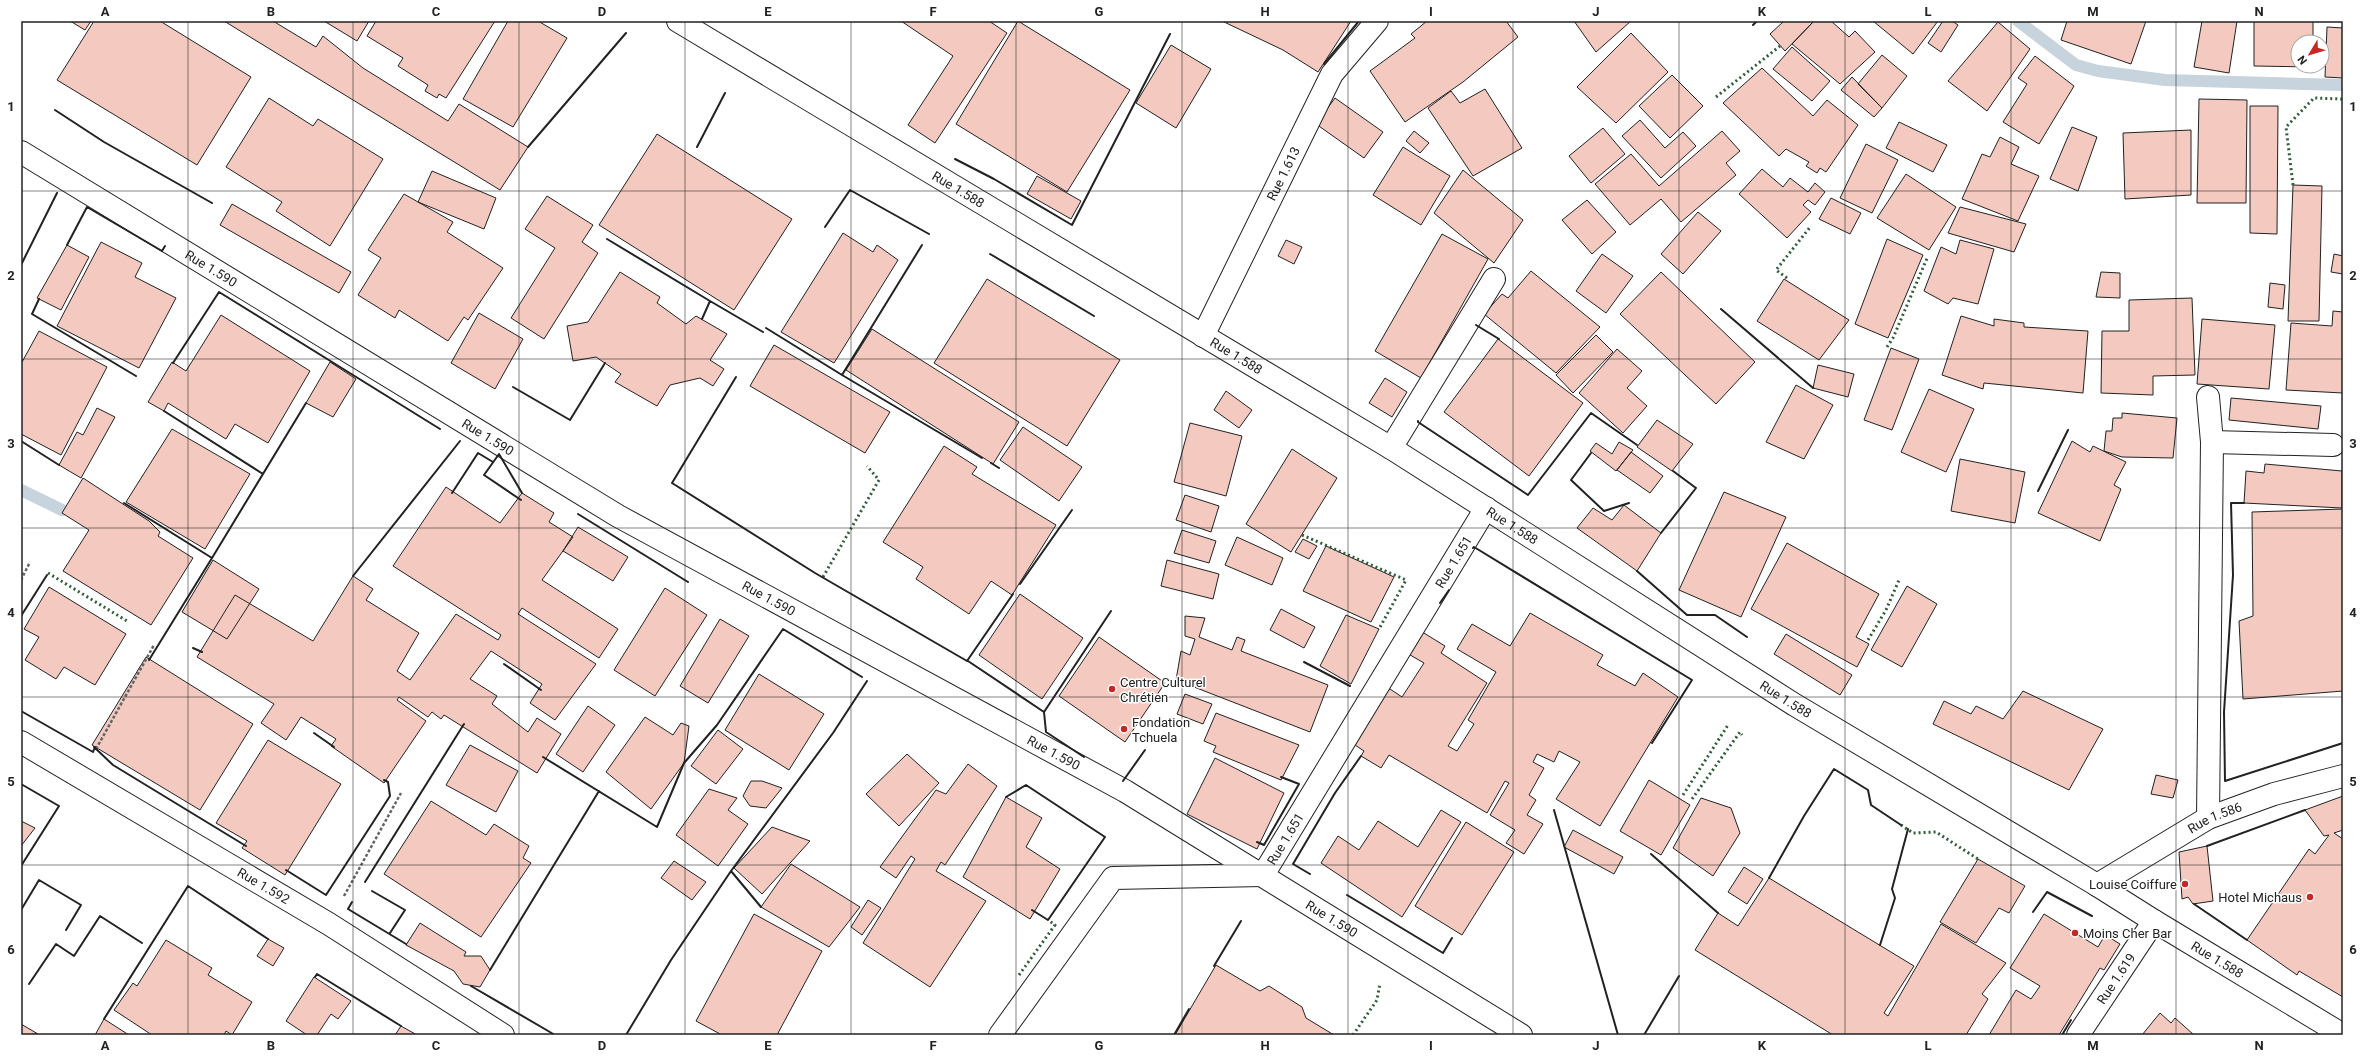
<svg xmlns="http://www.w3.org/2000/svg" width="2364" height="1056" viewBox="0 0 2364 1056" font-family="Roboto,sans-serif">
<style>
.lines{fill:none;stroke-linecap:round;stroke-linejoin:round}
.stream{stroke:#c7d3dd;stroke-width:12}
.building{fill:#f3c9c0;stroke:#222}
.minor-casing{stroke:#222;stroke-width:24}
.path{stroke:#646464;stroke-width:2.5;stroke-dasharray:3 2;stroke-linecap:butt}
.minor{stroke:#fff;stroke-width:22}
.hedge{stroke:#2f5e38;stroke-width:3;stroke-dasharray:2 3;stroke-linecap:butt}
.wall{stroke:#222;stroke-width:2}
.grid{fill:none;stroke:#222;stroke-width:1;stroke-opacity:0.55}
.poi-dot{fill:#c62828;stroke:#fff;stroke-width:1.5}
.labels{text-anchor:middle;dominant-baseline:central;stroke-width:3;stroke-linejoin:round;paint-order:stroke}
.street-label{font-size:13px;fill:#222;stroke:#fff}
.poi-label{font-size:13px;fill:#222;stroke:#fff;text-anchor:start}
.neatline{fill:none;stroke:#222;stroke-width:1.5}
.grid-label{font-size:13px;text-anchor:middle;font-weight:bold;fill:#222}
</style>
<rect width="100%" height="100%" fill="#fff"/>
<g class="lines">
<path class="stream" d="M2018,21L2076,65L2098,71L2165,80L2343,85
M21,490L62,510"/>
</g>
<path class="building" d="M70,21H91L85,30Z
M94,21H160L251,77L197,165L57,80Z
M224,21H273L316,47L323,36L363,68L448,121L459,104L528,147L500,190Z
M324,21H369L357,41Z
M376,21H495L446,98L439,94L437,98L425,91L428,85L398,66L403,58L367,36Z
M508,21H538L567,38L513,127L463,99Z
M901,21H989L1007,33L935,143L908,125L953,56Z
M1018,21L1130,90L1067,192L956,124Z
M1222,21H1351L1318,72L1283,50Z
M1427,21H1506L1518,37L1463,82L1405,122L1370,71L1415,38L1411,34Z
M1574,21H1631L1596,52Z
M1784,21H1814L1785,51L1770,34Z
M1814,21H1831L1849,37L1855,31L1875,52L1840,84L1792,44Z
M1873,21H1938L1913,54Z
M1943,21H1952L1958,25L1941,52L1928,43Z
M2067,21H2146L2131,64L2061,40Z
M2202,21H2237L2229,73L2194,67Z
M2254,21H2313V42H2298V66L2312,67L2254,66Z
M1998,22L2030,49L1987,111L1948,81Z
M2327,27L2343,28V78L2325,77Z
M1631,33L1668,72L1616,123L1577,87Z
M1171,45L1211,69L1176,128L1136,103Z
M1792,47L1830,81L1812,101L1773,69Z
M1882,55L1907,76L1882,108L1858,84Z
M2035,56L2074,86L2039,144L2003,122L2027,84L2018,78Z
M1762,68L1813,116L1827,100L1858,125L1826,172L1820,168L1817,173L1806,166L1809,162L1786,149L1779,156L1723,103Z
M1672,75L1703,106L1670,138L1639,106Z
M1852,77L1882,108L1874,117L1841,90Z
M1485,89L1522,148L1473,176L1428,108L1451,91L1460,103Z
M269,98L313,126L318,119L383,159L330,246L276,211L282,202L226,167Z
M1335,98L1383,132L1364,158L1316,124Z
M2199,99L2247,100L2246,203H2197Z
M2250,106H2278L2277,234L2250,233Z
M1640,120L1665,148L1683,132L1696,146L1661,178L1622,136Z
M1899,122L1947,145L1933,172L1886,148Z
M2072,127L2097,137L2078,191L2050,179Z
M1603,128L1625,154L1591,183L1569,156Z
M2191,130V195L2125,199L2123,133Z
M1414,131L1429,143L1420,153L1406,141Z
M1722,131L1740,151L1726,163L1736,175L1681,222L1661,199L1630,225L1595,184L1631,154L1659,186Z
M657,134L792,219L734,310L599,225Z
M2000,137L2019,147L2011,164L2039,176L2018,221L1962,199L1982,154L1990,157Z
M1866,144L1898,160L1872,213L1840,198Z
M1403,147L1450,176L1421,225L1373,195Z
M1762,169L1783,187L1790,178L1808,192L1815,183L1825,192L1815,205L1808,200L1803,205L1811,212L1787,238L1739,194Z
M1463,170L1523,220L1494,263L1434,213Z
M432,171L496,198L484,229L418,202Z
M1906,174L1956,207L1929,250L1877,218Z
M1037,176L1081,201L1071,219L1027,194Z
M2293,185L2322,186L2319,321H2288Z
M404,194L453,222L447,232L503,268L468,320L464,317L448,341L399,310L395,318L358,295L381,258L368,250Z
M547,196L593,225L582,242L598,253L544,339L511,318L555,248L525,229Z
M1831,198L1861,213L1850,234L1819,219Z
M1587,200L1616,232L1592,254L1562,220Z
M232,204L351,272L339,293L220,225Z
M1960,207L2026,224L2014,252L1948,233Z
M1698,212L1721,231L1683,274L1661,254Z
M843,233L873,252L877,245L898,260L834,363L781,332Z
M1442,234L1488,259L1421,378L1375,351Z
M1887,239L1923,255L1888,338L1855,324Z
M1286,240L1302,247L1294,264L1278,256Z
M1960,240L1994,249L1978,304L1953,298L1948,304L1924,291L1941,247L1956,254Z
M101,242L142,263L135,277L176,298L139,368L57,326Z
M67,245L89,257L61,310L37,298Z
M1602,254L1633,276L1606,313L1576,291Z
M2334,254L2343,256V274L2331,272Z
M1531,271L1600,327L1556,373L1484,314L1502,294L1508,298Z
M620,272L660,297L657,303L686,324L696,316L727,334L710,360L724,369L713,386L700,378L670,385L657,406L615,382L621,374L596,357L573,361L567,326L588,322Z
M1661,272L1755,362L1716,404L1620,314Z
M2101,272L2120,273V298L2096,297Z
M987,279L1120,360L1067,446L934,363Z
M1784,279L1849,320L1819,360L1757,321Z
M2270,283L2285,285L2283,309L2268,307Z
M2192,298L2195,375L2153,376V395L2101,393L2102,331H2129V300Z
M2333,311L2343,312V393L2286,390L2291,323L2332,326Z
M479,313L523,339L495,389L451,363Z
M221,315L310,371L268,443L235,424L226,439L168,403L164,411L148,402L172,362L186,371Z
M1961,316L1994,326V319L2024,323V327L2088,331L2083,393L1984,383L1983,389L1942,375Z
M2202,319L2275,325L2269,389L2197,384Z
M872,329L1019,422L993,464L846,370Z
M39,331L107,367L61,455L21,434V364Z
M1596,335L1613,352L1573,393L1556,375Z
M1498,339L1583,403L1529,476L1444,412Z
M774,345L890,412L865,453L750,386Z
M1891,348L1919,359L1892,430L1864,420Z
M1617,349L1642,371L1627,388L1647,406L1623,433L1579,393Z
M330,362L356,379L333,417L306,403Z
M1818,365L1854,374L1848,397L1813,388Z
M1385,378L1407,392L1392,417L1369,403Z
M1796,385L1833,405L1804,459L1766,442Z
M1929,389L1974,409L1946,472L1901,452Z
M1226,391L1252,410L1239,428L1214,410Z
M2231,398L2321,406L2318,429L2229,420Z
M97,408L115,417L81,478L59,465L77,432L83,435Z
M2122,413L2177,418L2173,458L2122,457L2104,451L2106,431H2112L2113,418H2122Z
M1657,420L1693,444L1672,471L1637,447Z
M1190,423L1242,436L1226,496L1174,482Z
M1023,427L1082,467L1059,501L1000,460Z
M172,429L250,474L205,549L126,502Z
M2072,441L2090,452L2093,446L2126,462L2114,485L2121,489L2100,541L2038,513Z
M1619,442L1633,450L1616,471L1590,451L1596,443L1612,454Z
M944,446L977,467L972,474L1056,525L1012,595L991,581L969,614L916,579L923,567L883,542Z
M1292,449L1337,478L1291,552L1246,524Z
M1631,452L1663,476L1650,493L1617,470Z
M1960,459L2025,472L2015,523L1951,511Z
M2265,464L2342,471V508L2244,503L2246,471L2264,473Z
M83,478L149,521L160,532L158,536L193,558L151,625L63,571L89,530L62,513Z
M446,487L500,523L522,493L554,513L549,522L573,537L542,580L618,629L599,658L522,608L518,614L596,664L555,720L530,703L542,684L491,651L470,679L497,696L492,704L528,732L537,718L561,734L537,773L444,715L441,719L432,712L428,717L399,697L397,700L426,721L384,783L331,746L336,739L301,717L286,740L261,723L274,704L197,657L235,595L313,641L353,576L373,589L366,600L419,633L397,671L410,680L456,614L498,640L501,635L393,566Z
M1724,492L1786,517L1741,617L1679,590Z
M1185,495L1219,506L1211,532L1176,520Z
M1624,505L1661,533L1637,571L1577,528L1593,508L1612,520Z
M2343,509V691L2243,699L2239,621L2253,616L2252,512Z
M578,527L628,557L613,581L563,551Z
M1182,530L1216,541L1209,563L1174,553Z
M1237,537L1283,558L1272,585L1225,565Z
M1303,539L1317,546L1309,559L1295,552Z
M1787,543L1879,594L1856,637L1869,644L1857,667L1751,609Z
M1326,546L1394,577L1371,622L1303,591Z
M213,560L259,589L227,639L182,612Z
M1167,560L1219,574L1213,599L1161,586Z
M1907,586L1937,604L1902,667L1871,650Z
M49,587L126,634L95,685L64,667L56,679L25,660L39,637L24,629Z
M665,588L707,615L655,696L614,670Z
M1020,594L1083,638L1042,699L979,655Z
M1281,609L1315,627L1304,648L1270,630Z
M1530,613L1603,655L1597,665L1635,686L1643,673L1678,697L1600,826L1556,799L1580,762L1559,751L1554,762L1537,754L1533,762L1544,768L1529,795L1536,800L1527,815L1543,824L1524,854L1506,843L1515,830L1490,815L1509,783L1505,781L1487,813L1389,755L1381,768L1361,756L1364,751L1352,743L1384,685L1402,697L1424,663L1405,652L1419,630L1445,646L1441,653L1487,683L1448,746L1457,751L1474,724L1468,720L1496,672L1457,649L1472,624L1510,646Z
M1346,615L1379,629L1351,684L1320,666Z
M1185,616L1205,618L1199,637L1232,650L1237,637L1245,640L1241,651L1328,685L1310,732L1176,680L1181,651L1190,655L1195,639L1185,636Z
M720,619L749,636L708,703L680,686Z
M1786,634L1852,675L1840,695L1774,654Z
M1099,637L1165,683L1125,742L1059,696Z
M146,657L253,724L200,810L92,745Z
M759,674L824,714L789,770L725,730Z
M2023,691L2103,729L2069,790L1933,724L1944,701L1971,714L1976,706L2003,719Z
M1185,694L1212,704L1203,724L1177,714Z
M588,706L615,725L583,772L556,754Z
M1216,713L1299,745L1281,780L1213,752L1216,746L1204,741Z
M645,717L673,735L681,723L689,726L684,763L651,809L606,772Z
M718,730L743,749L716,784L691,766Z
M268,740L341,784L285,875L242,848L247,841L216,823Z
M470,745L518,771L496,812L446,785Z
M907,754L939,783L899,826L866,794Z
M1215,758L1284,793L1257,849L1187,814Z
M968,764L997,786L945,865L941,862L936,871L986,901L930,987L863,943L915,859L911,856L896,878L880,867L936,790L946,794Z
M2156,775L2178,780L2173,798L2151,794Z
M1649,780L1690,805L1661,855L1620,831Z
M751,781H762L782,788L766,808L750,806L743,796Z
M709,789L737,798L728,810L748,824L718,866L676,835Z
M2343,796V830L2334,833L2343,839V997L2299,971L2297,975L2247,940L2309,849L2315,854L2329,835L2324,836L2305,810Z
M1006,797L1042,818L1026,847L1060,869L1030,919L963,877Z
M1701,798L1731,808L1740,833L1713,876L1673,848Z
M431,801L486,835L494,824L529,846L523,858L531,863L481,937L384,874Z
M1441,810L1461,822L1402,917L1321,863L1338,836L1359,850L1378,821L1418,847Z
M21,821L35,828L21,846Z
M1466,822L1514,852L1462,935L1415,906Z
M772,827L810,841L762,894L734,868Z
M1573,830L1623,857L1614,874L1564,847Z
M2207,846L2213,901L2193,904L2188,897L2182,899L2179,852Z
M1978,859L2025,886L2009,913L1999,908L1976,943L1940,922Z
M674,861L706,882L692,900L661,878Z
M791,864L860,907L829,947L761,907Z
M1744,867L1763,879L1747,904L1728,892Z
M1769,878L1914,966L1884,1013L1888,1016L1941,924L2006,963L1982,994L1988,999L1966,1035H1833L1695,950L1718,913L1738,926Z
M868,900L881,908L862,935L851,927Z
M754,914L822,951L777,1035H722L696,1021Z
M2044,914L2098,947L2105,935L2120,944L2104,970L2100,968L2059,1035H1989L2016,990L2031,999L2040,986L2010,968Z
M420,923L466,952L464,956H481L490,970L480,987L463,984L454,971L406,945Z
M268,939L284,948L273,966L257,956Z
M166,940L212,968L208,975L252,1002L232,1035L226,1031L224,1035H152L114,1010L133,983L137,986Z
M1216,965L1260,991L1269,986L1302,1007L1306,1018L1334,1035H1175Z
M314,977L351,1001L338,1019L331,1014L317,1035H307L286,1021Z
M2160,1013L2171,1023L2175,1018L2194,1035H2142Z
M104,1019L129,1035H95Z
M21,1024L38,1034L21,1035Z
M401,1026L417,1035H395Z"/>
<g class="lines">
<g class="minor-casing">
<g id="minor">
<path id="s1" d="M678,21L1391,448L1795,705L2097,885L2154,921L2343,1035"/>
<path id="s2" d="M21,152L618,516L1125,791L1521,1035"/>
<path id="s3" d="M1203,336L1332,74L1377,21"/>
<path d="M2212,442L2333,445"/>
<path d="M1391,448L1494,279"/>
<path id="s4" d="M21,742L329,924L503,1035"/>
<path d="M2208,818L2212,442L2208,397"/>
<path id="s5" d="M2097,885L2208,818L2274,794L2343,776"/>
<path id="s6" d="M1000,1035L1113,878L1263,875L1486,508"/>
<path id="s7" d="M2078,1035L2154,921"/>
</g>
</g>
<path class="path" d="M21,580L30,562
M96,749L154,645
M344,896L401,793"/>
<use href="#minor" class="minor"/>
<path class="hedge" d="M1716,97L1780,46
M2293,185L2286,127L2314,98L2343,99
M1787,278L1776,270L1811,226
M1887,347L1893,338L1928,256
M1302,535L1406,580L1379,629
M48,573L127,621
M823,577L879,480L867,466
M1868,640L1886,610L1899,580
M1683,795L1728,725
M1692,799L1740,732L1742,735
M1901,825L1913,833L1936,832L1978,859
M1019,975L1055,925L1048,920
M1353,1035L1377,1000L1380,983"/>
<path class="wall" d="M1753,25L1757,21
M1324,64L1359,21
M55,110L104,142L212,203
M528,147L626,33
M697,147L725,93
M955,159L994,179L1072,225L1170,34
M825,227L850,190L929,234
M607,239L710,301L702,319
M67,245L87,207L162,251L165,246
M922,245L842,375L982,458
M990,254L1094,316
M21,265L57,193
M39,299L32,314L136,376
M710,301L763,332
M1721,309L1813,388
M1476,325L1499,339
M766,328L842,375
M173,363L219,292L440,429
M736,377L672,483L815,573L967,661L1013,594
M513,387L570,420L605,363
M164,411L263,474
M1418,421V422L1528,495L1591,413L1637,445
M21,441L59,465
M1591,453L1571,480L1604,511L1629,503
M991,463L999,468
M2038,491L2068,430
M452,493L478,453L493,462
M521,500L484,475L499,454L522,493
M124,503L212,558L306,403
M2244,503H2231L2233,575L2224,712L2225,781L2343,743
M578,514L688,582
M1661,533L1696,488L1673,471
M1473,548L1474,547L1692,680L1652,743
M1637,571L1687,615H1715L1747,637
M353,576L460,441
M1020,584L1072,510
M1440,603L1449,590
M21,616L47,575
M193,648L202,652
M149,660L212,558
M968,661L1044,712L1111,611
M1304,662L1350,686
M504,664L541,690
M21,711L93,752L95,747
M1044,712L1046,732L1084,757
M314,733L334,747
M94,747L113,765L246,846
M543,757L657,827L684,763L717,725L783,629L862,677
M1123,781L1145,750
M21,784L59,806L21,866
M1006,797L1026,785L1105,837L1048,920L1032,910
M1554,810L1618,1035
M1257,842L1264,845L1299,784L1281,777
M2207,846L2305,810
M1651,854L1718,913
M286,870L326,895L390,796L388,782L384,780
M731,871L833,733L867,681
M1310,874L1293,864L1335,793L1361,756
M1769,878L1804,816L1834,769L1868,790L1871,805L1901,825
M365,882L464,724
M372,891L405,910L390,933
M1347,895L1443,953L1452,938
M352,902L348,909L406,944
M2194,904L2247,940
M21,910L39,880L81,905L66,930
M2033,912L2047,892L2092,916
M1880,945L1895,898L1892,889L1908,829
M1214,966L1241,921
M490,970L599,791
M315,977L317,974L401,1026
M29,984L56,944L74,956L100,916L142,943
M471,986L555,1035
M104,1019L188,886L268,939
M626,1035L671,960L731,871L761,907
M1174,1035L1189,1009
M1644,1035L1679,976
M2062,1035L2071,1020"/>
</g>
<path class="grid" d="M188,21V1035M353,21V1035M519,21V1035M685,21V1035M851,21V1035M1016,21V1035M1182,21V1035M1348,21V1035M1513,21V1035M1679,21V1035M1845,21V1035M2011,21V1035M2176,21V1035M21,191H2343M21,359H2343M21,528H2343M21,697H2343M21,865H2343"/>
<g class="poi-dot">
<circle cx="1112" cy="689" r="4"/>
<circle cx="1124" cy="729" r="4"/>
<circle cx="2185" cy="884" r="4"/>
<circle cx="2310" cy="897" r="4"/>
<circle cx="2075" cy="933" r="4"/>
</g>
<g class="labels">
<g class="street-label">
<text stroke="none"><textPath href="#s3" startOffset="181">Rue 1.613</textPath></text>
<text stroke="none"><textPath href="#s1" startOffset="327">Rue 1.588</textPath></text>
<text stroke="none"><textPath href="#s2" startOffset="223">Rue 1.590</textPath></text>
<text stroke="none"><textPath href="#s1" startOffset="651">Rue 1.588</textPath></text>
<text stroke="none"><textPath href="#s2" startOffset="547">Rue 1.590</textPath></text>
<text stroke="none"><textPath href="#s1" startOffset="975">Rue 1.588</textPath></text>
<text stroke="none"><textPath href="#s6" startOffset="710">Rue 1.651</textPath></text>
<text stroke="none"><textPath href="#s2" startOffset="871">Rue 1.590</textPath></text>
<text stroke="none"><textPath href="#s1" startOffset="1299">Rue 1.588</textPath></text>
<text stroke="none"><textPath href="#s2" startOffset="1195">Rue 1.590</textPath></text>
<text stroke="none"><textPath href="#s5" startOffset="136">Rue 1.586</textPath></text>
<text stroke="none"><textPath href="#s6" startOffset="386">Rue 1.651</textPath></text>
<text stroke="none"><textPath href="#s4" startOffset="282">Rue 1.592</textPath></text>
<text stroke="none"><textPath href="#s2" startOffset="1519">Rue 1.590</textPath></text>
<text stroke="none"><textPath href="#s1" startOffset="1803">Rue 1.588</textPath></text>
<text stroke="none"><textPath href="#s7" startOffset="68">Rue 1.619</textPath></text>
</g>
<g class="poi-label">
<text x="1120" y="682">Centre Culturel<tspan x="1120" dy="15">Chrétien</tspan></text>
<text x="1132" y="722">Fondation<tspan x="1132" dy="15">Tchuela</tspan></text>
<text x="2177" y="884" text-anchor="end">Louise Coiffure</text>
<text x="2302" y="897" text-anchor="end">Hotel Michaus</text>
<text x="2083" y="933">Moins Cher Bar</text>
</g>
</g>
<rect width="2364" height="1056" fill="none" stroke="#ffffff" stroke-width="44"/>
<g transform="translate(2310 54) rotate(232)"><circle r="19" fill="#ffffff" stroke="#a7a7a7"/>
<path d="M0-3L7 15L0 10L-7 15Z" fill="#c62828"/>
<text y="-6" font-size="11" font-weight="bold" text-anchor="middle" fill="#222222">N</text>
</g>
<rect x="22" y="22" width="2320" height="1012" class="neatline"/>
<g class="grid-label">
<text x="105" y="16">A</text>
<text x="271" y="16">B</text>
<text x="436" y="16">C</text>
<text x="602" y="16">D</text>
<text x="768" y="16">E</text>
<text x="933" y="16">F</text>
<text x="1099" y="16">G</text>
<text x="1265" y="16">H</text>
<text x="1431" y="16">I</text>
<text x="1596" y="16">J</text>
<text x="1762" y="16">K</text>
<text x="1928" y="16">L</text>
<text x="2093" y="16">M</text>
<text x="2259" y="16">N</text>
<text x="11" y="111">1</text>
<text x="2353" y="111">1</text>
<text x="11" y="280">2</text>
<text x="2353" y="280">2</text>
<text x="11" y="448">3</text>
<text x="2353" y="448">3</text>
<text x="11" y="617">4</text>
<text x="2353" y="617">4</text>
<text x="11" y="786">5</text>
<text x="2353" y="786">5</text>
<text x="11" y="954">6</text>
<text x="2353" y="954">6</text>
<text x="105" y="1050">A</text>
<text x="271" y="1050">B</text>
<text x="436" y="1050">C</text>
<text x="602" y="1050">D</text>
<text x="768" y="1050">E</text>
<text x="933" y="1050">F</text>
<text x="1099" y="1050">G</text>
<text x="1265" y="1050">H</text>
<text x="1431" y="1050">I</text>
<text x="1596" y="1050">J</text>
<text x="1762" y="1050">K</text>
<text x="1928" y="1050">L</text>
<text x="2093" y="1050">M</text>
<text x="2259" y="1050">N</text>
</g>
</svg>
